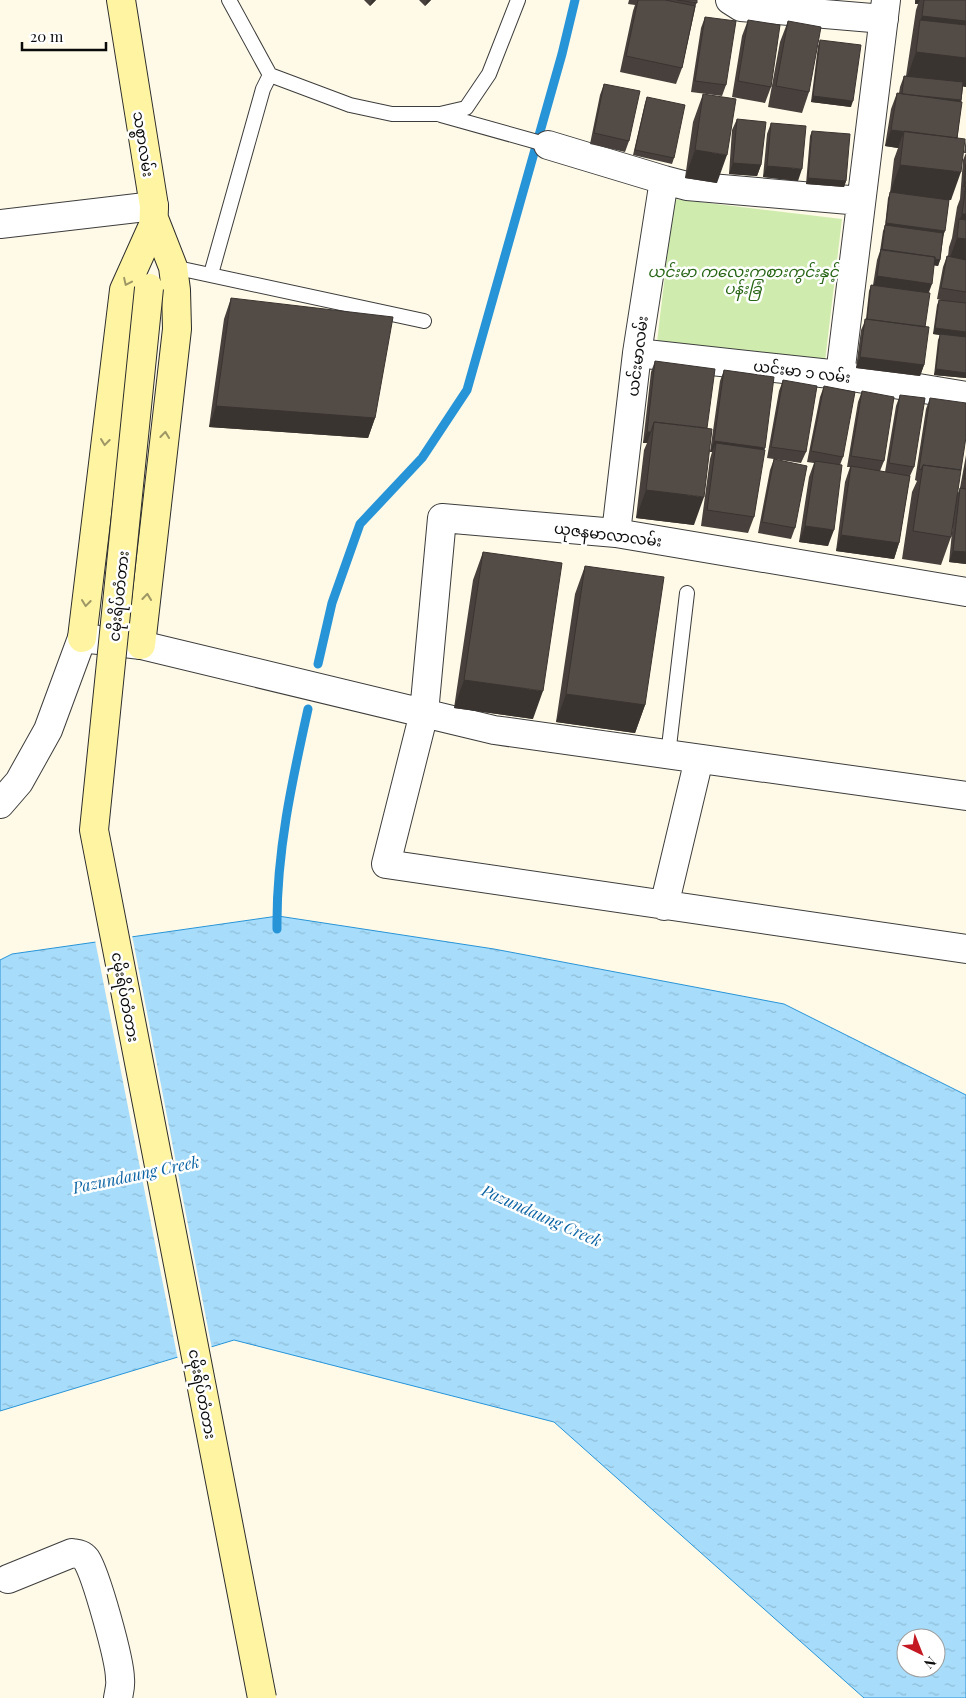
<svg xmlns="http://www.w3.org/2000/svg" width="966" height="1698" viewBox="0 0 966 1698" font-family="'Playfair Display','Noto Sans Myanmar',serif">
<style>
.park{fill:#cfecae}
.water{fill:url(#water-ripples);stroke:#2894d8;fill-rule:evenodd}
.pier{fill:#fffae7}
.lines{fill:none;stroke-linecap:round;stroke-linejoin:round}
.stream{stroke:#2894d8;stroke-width:9}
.service-casing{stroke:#3d3d3d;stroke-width:16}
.minor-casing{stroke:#3d3d3d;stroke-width:30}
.secondary-casing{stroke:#2c2c2c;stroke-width:30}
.service{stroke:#fff;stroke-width:14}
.minor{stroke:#fff;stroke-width:28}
.secondary{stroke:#fff4a2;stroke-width:28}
.secondary-bridge-casing{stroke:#2c2c2c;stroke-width:30;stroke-linecap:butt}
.secondary-bridge{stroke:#fff4a2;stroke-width:28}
.wall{fill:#47403c}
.shaded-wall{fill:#3a3431}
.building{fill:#534b46;stroke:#3a3431}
.oneway{stroke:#9d9665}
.labels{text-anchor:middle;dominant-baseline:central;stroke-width:5;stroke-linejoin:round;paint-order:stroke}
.street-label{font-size:15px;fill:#0a0a0a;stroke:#fff}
.park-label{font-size:15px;font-style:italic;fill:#286616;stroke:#fff}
.water-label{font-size:16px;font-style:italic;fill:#0b63a4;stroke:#fff}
</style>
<defs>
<pattern id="water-ripples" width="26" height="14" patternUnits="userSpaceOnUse" patternTransform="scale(1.25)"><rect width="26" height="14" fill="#a7ddfb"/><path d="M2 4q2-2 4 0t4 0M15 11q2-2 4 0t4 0" fill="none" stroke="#8ebcd6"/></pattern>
</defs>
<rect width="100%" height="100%" fill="#fffae7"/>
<path class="park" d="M674,199L842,219L825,361L657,342Z"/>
<path class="water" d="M278,916L494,949L784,1004L966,1095V1698H864L554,1422L234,1340L0,1411V960L12,954ZM906,1638H936V1668H906Z"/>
<path class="pier" d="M132,935L212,1349L178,1360L95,940Z"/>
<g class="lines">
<path class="stream" d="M318,664L332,603L360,524L422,458L467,390L562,54L575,0
M277,929C276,854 292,781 308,709"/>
<g class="service-casing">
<path id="service" d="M229,0L270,75L350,105L392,114H440L466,108L489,74L518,0
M441,115L548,145
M173,267L424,321
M211,274L263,89L270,75
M668,755L687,593"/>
</g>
<g class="minor-casing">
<path id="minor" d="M730,0L741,7L884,19
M548,145L664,180
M0,224L154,206
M637,353L840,375L966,396
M840,375L886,0
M616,533L637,353L664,180L687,186L861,201
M966,592L616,533L442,518L424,713L386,864L966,949
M0,804L19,782L48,730L82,638L141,645L494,730L966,796
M664,906L699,759
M8,1579L72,1553C78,1554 82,1554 86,1559C96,1574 120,1660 120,1679C121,1685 119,1692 118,1698"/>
</g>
<g class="secondary-casing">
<path id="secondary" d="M121,0L154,206L153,240
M82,638L124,290L155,221
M141,645L177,329L176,290L173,267L155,221"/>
</g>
<use href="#service" class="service"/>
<use href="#minor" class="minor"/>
<use href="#secondary" class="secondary"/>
<g class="secondary-bridge-casing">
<path id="secondary-bridge" d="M149,288L94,830L262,1698"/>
</g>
<use href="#secondary-bridge" class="secondary-bridge"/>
</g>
<path class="wall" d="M364,0H376L370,6Z
M419,0H431L425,6Z
M629,0H697L682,68L676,84L620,72L633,11L635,5L628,4Z
M915,0H966V87L963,86L951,200H949L940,260L938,266L934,265L928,292L925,327L924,365L920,376L856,368L861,330L866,319L869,291L871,285H873L877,260L880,251L883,231L885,226L888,198L890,193L894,159L898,148L885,146L891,109L897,93H899L900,87L904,76H906L916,10L918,4H915Z
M705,17L726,85L722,96L691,92L701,28Z
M748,20L771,87L765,103L732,97L742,36Z
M788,21L809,92L802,113L768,107L780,42Z
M820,40L851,107L811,102L818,46Z
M604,84L629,141L625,152L590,144L600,95Z
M703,94L717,183L685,178L693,122Z
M647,97L674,158L672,164L633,155L645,103Z
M737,119L761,165L757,176L729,174L732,130Z
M771,123L798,181L763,177L767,134Z
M812,131L846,181L844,187L806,184L810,136Z
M966,138V378L934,375L938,340L940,335L933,334L937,305L939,300H941L937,299L943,267L947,256H948L949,247L952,238L957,207L960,199L963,160L966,153H964Z
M231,298L375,418L368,438L209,427L224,319Z
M655,361L694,525L636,518L644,450L647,443H643L651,372Z
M724,370L764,450L754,517L748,533L701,526L710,459L712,452H710L720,381Z
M783,380L806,452L801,463L767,458L779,391Z
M824,386L843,457L840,465L828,546L799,542L809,477L814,463L807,462L820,397Z
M862,391L884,461L880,471L885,472L896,406L900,395L914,467L910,476L899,543L894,559L836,551L845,482L850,467H847L858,402Z
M930,398L957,495L960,488L966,455V564L949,562L953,522L951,537L941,565L902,559L912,492L917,481L915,480L926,409Z
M774,459L795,528L791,539L758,533L770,470Z
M483,552L533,719L454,708L473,580Z
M585,566L645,705L635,733L556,722L575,594Z"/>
<path class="shaded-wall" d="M372,0H376L370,6Z
M427,0H431L425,6Z
M916,0H920L918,4H915Z
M922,16L966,21V50L920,21Z
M916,52L966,58V87L906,80Z
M902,94L961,100L957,111Z
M813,96L853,101L851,107L811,102Z
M891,130L904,131L898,148L885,146Z
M695,150L727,155L717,183L685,178Z
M733,163L761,165L757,176L729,174Z
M900,165L961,172L951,200L890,193Z
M767,166L802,169L798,181L763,177Z
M808,178L846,181L844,187L806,184Z
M962,214H966V268L947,266L957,238L959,222Z
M886,223L945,231L943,236L884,229Z
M881,252L940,260L938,266L879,257Z
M877,276L932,284L928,295L873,288Z
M935,328L966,332V338L933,334Z
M860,357L924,365L920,376L856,368Z
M936,369L966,373V378L934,375Z
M216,406L375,418L368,438L209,427Z
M647,432H651L647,443H643Z
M714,441L765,448L761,459L716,443L712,452H710Z
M646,490L704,497L694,525L636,518Z
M805,526L834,530L828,546L799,542Z
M841,535L899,543L894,559L836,551Z
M953,551L966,552V564L949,562Z
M464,680L543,691L533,719L454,708Z
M566,694L645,705L635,733L556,722Z"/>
<path class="building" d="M638,0H665L695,6L682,68L626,56Z
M677,0H697V3Z
M924,0H966V21L922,16Z
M705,17L736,21L726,85L695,81Z
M748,20L780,25L771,87L738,81Z
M920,20L966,25V58L916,52Z
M788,21L821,27L809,92L776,86Z
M820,40L861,45L853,101L813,96Z
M904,76L963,82L961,100L902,94Z
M604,84L640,91L629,141L594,133Z
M897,93L962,102L957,138L891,130Z
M703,94L736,99L727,155L695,150Z
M647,97L685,105L674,158L635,150Z
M737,119L766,122L761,165L733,163Z
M771,123L806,126L802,169L767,166Z
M812,131L850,134L846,181L808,178Z
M904,131L965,139L961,172L900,165Z
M966,164V181L964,187Z
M966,186V214H962Z
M890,192L949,200L945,231L886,223Z
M959,219L966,220V239L957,238Z
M885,225L943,233L940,260L935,259V257L882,250Z
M881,249L935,257L932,284L877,276Z
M947,256L966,260V292L941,288Z
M871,285L930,293L925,327L867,319Z
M231,298L393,317L375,418L216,406Z
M939,300L966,303V332L935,328Z
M865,319L929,327L924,365L860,357Z
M940,334L966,337V373L936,369Z
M655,361L715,369L707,428L654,422L651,432H647Z
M724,370L774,377L765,448L714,441Z
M783,380L817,386L806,452L771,447Z
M824,386L855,392L843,457L811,451Z
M862,391L894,397L884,461L851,456Z
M900,395L925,398L914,467L889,463Z
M930,398L966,403V437L961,470L923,465L921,470L919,469Z
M654,422L712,429L704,497L646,490Z
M716,443L765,450L754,517L707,510Z
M774,459L807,466L795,528L762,522Z
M815,461L842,465L834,530L805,526Z
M923,465L961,470L951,537L913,531Z
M851,466L910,476L899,543L841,535Z
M966,467V479H964Z
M960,488L966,489V552L953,551Z
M483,552L562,563L543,691L464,680Z
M585,566L664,577L645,705L566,694Z"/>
<defs><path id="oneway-chevron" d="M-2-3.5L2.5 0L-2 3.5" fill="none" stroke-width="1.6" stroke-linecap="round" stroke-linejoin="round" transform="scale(1.25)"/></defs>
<g class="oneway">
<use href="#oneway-chevron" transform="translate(127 282) rotate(115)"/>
<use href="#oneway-chevron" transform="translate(165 435) rotate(-84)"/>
<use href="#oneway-chevron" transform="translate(105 442) rotate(97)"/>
<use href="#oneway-chevron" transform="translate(147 597) rotate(-84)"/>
<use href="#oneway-chevron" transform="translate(86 603) rotate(97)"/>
</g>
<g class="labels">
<g class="street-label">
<text transform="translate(144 144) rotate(81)">သစ္စာလမ်း</text>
<text transform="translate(637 356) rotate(-83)">ယင်းမာလမ်း</text>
<text transform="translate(802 371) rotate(7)">ယင်းမာ ၁ လမ်း</text>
<text transform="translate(608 534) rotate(7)">ယုဇနမာလာလမ်း</text>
<text transform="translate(118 596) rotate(-84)">ငမိုးရိပ်တံတား</text>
<text transform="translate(126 997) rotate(79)">ငမိုးရိပ်တံတား</text>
<text transform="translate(203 1394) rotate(79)">ငမိုးရိပ်တံတား</text>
</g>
<g class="park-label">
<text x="743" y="271">ယင်းမာ ကလေးကစားကွင်းနှင့်<tspan x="743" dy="17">ပန်းခြံ</tspan></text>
</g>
<g class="water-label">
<text transform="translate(136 1174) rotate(-12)">Pazundaung Creek</text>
<text transform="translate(542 1215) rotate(24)">Pazundaung Creek</text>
</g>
</g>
<g transform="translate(921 1653) rotate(137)"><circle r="24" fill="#ffffff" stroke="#9d9d9d"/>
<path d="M0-4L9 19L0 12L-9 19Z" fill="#c41822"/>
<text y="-8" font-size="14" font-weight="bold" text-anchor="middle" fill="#0a0a0a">N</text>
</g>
<path d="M22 42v8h84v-8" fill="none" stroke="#0a0a0a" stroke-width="2.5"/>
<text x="30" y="42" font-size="15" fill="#0a0a0a" stroke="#ffffff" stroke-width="4" paint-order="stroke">20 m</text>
</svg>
